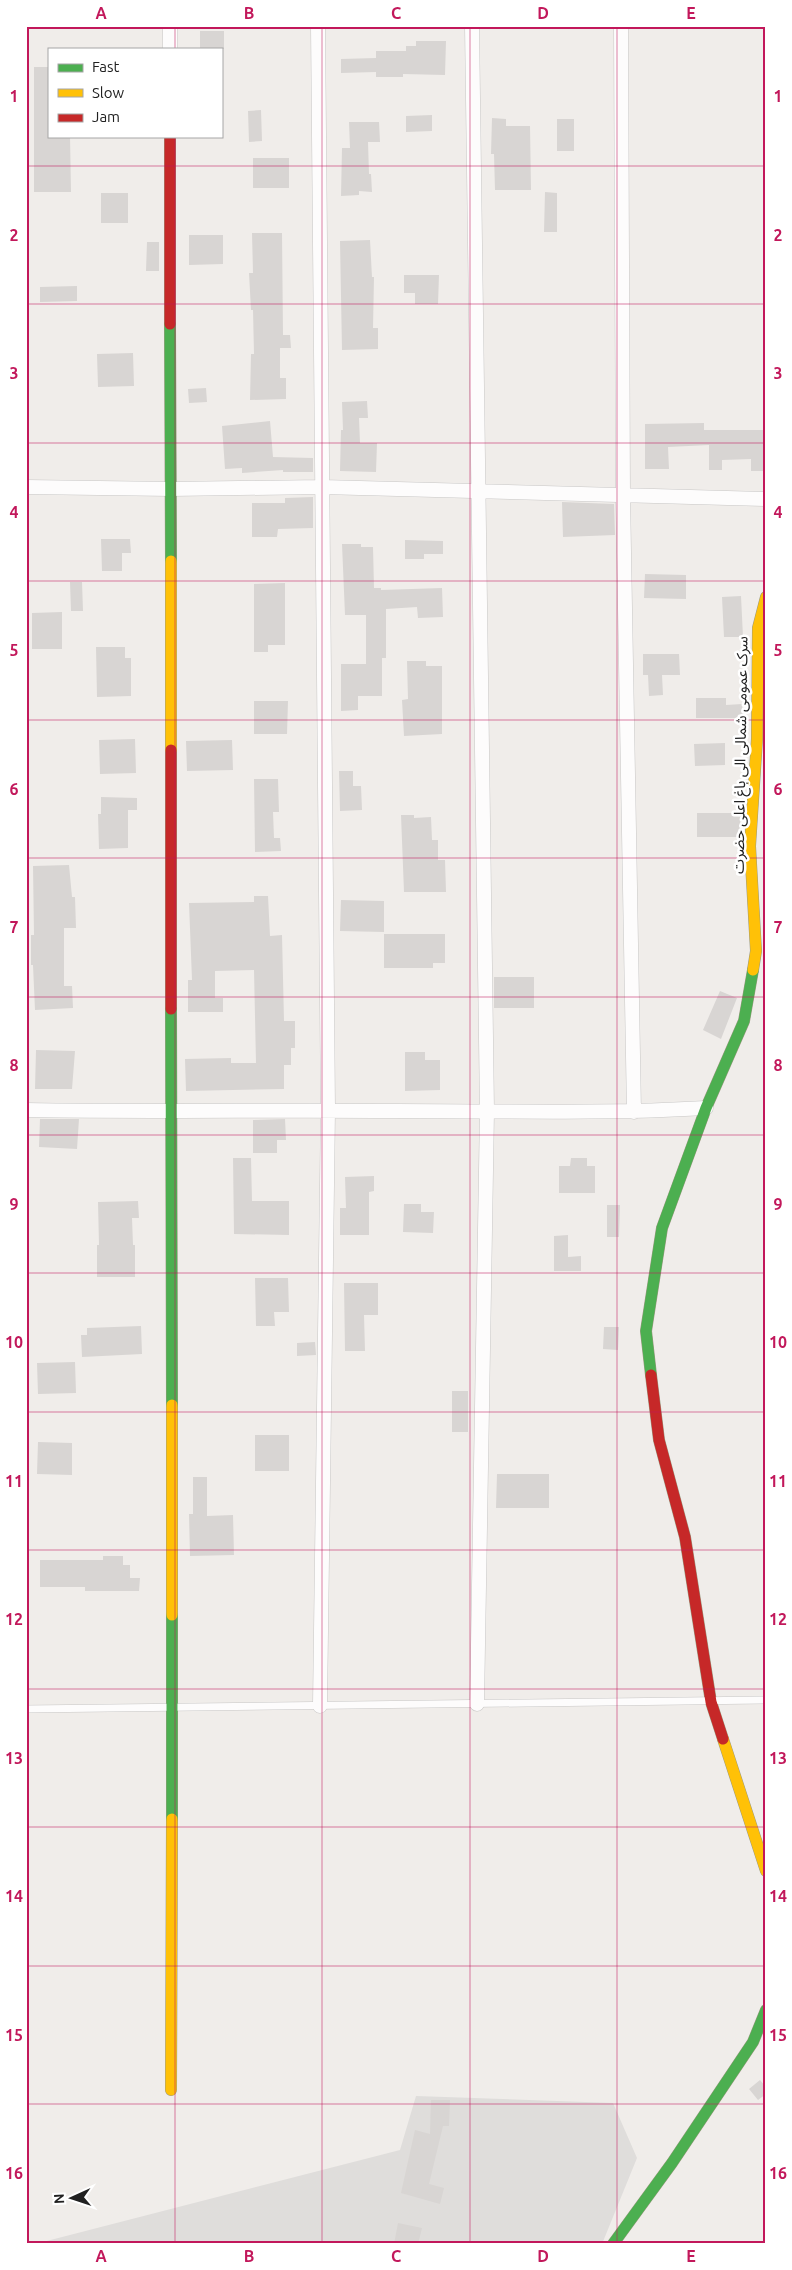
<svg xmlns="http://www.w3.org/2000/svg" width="792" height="2270" viewBox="0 0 792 2270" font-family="Ubuntu,'Noto Sans Arabic',sans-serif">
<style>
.residential{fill:#dfdddb}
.building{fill:#d8d5d3}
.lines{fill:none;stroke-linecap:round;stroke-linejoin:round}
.lane-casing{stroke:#c8c7c6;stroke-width:8}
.street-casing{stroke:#c8c7c6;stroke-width:15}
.fast-casing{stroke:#9b9a80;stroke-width:12}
.slow-casing{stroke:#9b9a80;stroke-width:12}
.jam-casing{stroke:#9b9a80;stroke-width:12}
.lane{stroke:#fdfcfc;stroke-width:7}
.street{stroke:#fdfcfc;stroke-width:14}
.fast{stroke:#4caf50;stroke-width:11}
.slow{stroke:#ffc107;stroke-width:11}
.jam{stroke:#c62828;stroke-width:11}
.grid{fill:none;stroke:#c2185b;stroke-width:1;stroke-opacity:0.55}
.labels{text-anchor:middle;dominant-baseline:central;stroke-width:5;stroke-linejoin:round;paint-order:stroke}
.street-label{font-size:15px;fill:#212121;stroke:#fff}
.neatline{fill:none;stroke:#c2185b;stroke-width:2}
.grid-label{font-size:16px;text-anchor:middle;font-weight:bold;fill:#c2185b}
</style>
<rect width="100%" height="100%" fill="#f0edea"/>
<path class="residential" d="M416,2096L613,2103L637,2158L602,2244H35L400,2150Z"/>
<path class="building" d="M200,31H224V49H200Z
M416,41H446L445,75L403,74V77H376V72L341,73V59L376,58V51H406V46H416Z
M34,67H49V136H70L71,192H34Z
M261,110L262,141L249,142L248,111Z
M432,115V131L406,132V116Z
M492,118L506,119V126H530L531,190H495L494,154H491Z
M557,119H574V151H557Z
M349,122H379L380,142H368L369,174H371L372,192L359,191V195L341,196L342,148H350Z
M253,158H289V188H253Z
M545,192L557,193V232H544Z
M101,193H128V223H101Z
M252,233H282L283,335H290L291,348H280V378H286V399L250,400L251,354H254L253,310H251L249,273H253Z
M189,235H223V264L189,265Z
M370,240L372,277H374L373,328H378V349L342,350L340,241Z
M147,242H159V271H146Z
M404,275H439L438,304H415V293H404Z
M77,286V301L40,302V287Z
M133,353L134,386L98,387L97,354Z
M206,388L207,402L189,403L188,389Z
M367,401L368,418H359L360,443H377L376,472L340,471L341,430H343L342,402Z
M270,421L273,457L313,458V472H283V470L242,473V468L225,469L222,426Z
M704,423V430H766V471H751V459L722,460V470H709V445L668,447L669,469H645V424Z
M313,497V528L278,529L277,537H252V503H285V498Z
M562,502L614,504L615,535L563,537Z
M101,539H130L131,553H122V571H102Z
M405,540L443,541V554H424V559H405Z
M342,544H361V547H373L374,588H381V590L442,588L443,617L418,618L417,607L386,609V658H382V696H358V710L341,711V664H366V615H345Z
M645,574L686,575V599L644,598Z
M70,582H82L83,611H71Z
M285,583V645H268V652H254V584Z
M741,596L743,637H724L722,597Z
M62,612V649H32V613Z
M96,647H125V658H131V696L97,697Z
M643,654H679L680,675H662L663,695L649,696L648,675H643Z
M407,661H426V666H442V734L404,736L402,700L408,699Z
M696,698H726V705L742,704L743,718H696Z
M254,701H288L287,734H254Z
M135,739L136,773L100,774L99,740Z
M232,740L233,770L187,771L186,741Z
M725,743V765L695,766L694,744Z
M339,771H353V786H361L362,810L340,811Z
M254,779H278L279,812H273L274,838H280L281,851L255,852Z
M101,797L137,798V810H128V848L99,849L98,814H101Z
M697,813H741L739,837H697Z
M401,815H414V818L431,817L432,840H438V860H445L446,892H404Z
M69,865L72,897H75L76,928H64V986H72L73,1008L35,1010L33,965H31V935H34L33,866Z
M254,896H268L270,936L282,935L284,1021H295V1048H291V1065H284V1089L186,1091L185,1059L231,1058V1063H256L254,970L215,971V998H223V1012H188V980H192L189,903L254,902Z
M341,900L384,901V932L340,931Z
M384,934H445V963H433V968H384Z
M494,977H534V1008H494Z
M720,991L737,998L721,1039L703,1030Z
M36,1050L75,1051L72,1089H35Z
M405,1052H425V1060H440V1090L405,1091Z
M40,1119H79L77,1149L39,1147Z
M285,1119L286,1140H277V1153H253V1120Z
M233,1158H251L252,1201H289V1235L234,1234Z
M571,1158H587V1166H595V1193H559V1166H570Z
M374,1176V1191L369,1192V1235H340V1208H346L345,1177Z
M138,1201L139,1218H132L133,1245H135V1277H97V1245H99L98,1202Z
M404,1204H421V1212H434L433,1233L403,1232Z
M607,1205H620L619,1237H607Z
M568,1235V1257L581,1256V1271H554V1236Z
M255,1278H288L289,1312H274L275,1326H256Z
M344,1283H378V1315H364L365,1351H345Z
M141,1326L142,1354L82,1357L81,1335H87V1328Z
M604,1327H619L618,1350L603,1349Z
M315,1342L316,1355L297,1356V1343Z
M75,1362L76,1393L38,1394L37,1363Z
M452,1391H468V1432H452Z
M255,1435H289V1471H255Z
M38,1442L72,1443V1475L37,1474Z
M497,1474H549V1508H496Z
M193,1477H207V1516L233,1515L234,1555L190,1556L189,1514H193Z
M103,1556H123V1565H130V1578H140L139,1591H85V1587H40V1560H103Z
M760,2080L766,2087V2094L758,2100L749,2089Z
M431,2100H450L449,2126H443L429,2184L444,2188L440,2204L401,2193L415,2130L430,2134Z
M398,2223L422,2228L418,2244H394Z"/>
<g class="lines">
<g class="lane-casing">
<path id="lane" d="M26,1709L766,1700"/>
</g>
<g class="street-casing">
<path id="street" d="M170,26V49
M318,26L328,1110L320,1706
M472,26L487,1111L477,1704
M621,26L623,496L634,1112
M26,487L171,489L322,487L766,499
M26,1110C150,1112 273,1110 396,1111C500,1111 603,1114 706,1108"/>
</g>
<g class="fast-casing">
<path id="fast" d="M170,324L171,561
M171,1009L172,1405
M651,1375L646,1331L662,1228L706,1108L744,1021L753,970
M172,1819V1615
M613,2244L672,2163L753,2042L766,2010"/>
</g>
<g class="slow-casing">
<path id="slow" d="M171,561V750
M753,970L756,951L750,846L757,739L758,628L766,597
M172,1405V1615
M723,1739L766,1871
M171,2090L172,1819"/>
</g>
<g class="jam-casing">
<path id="jam" d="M170,136V324
M171,750V1009
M651,1375L659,1440L685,1537L711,1702L723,1739"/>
</g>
<use href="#lane" class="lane"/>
<use href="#street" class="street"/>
<use href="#fast" class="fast"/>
<use href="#slow" class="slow"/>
<use href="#jam" class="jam"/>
</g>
<path class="grid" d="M175,26V49M322,26V2244M470,26V2244M617,26V2244M175,136V2244M26,166H766M26,304H766M26,443H766M26,581H766M26,720H766M26,858H766M26,997H766M26,1135H766M26,1273H766M26,1412H766M26,1550H766M26,1689H766M26,1827H766M26,1966H766M26,2104H766"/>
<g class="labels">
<g class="street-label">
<text transform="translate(740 755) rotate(-89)">سرک عمومی شمالی الی باغ اعلی حضرت</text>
</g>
</g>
<rect width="792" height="2270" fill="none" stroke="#ffffff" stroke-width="55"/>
<rect x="48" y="48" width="175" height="90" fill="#ffffff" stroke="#a6a6a6"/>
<rect x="58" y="64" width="25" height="8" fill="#4caf50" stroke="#a6a6a6"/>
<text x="92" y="72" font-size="15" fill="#212121">Fast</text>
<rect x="58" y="89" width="25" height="8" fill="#ffc107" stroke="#a6a6a6"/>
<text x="92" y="98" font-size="15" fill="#212121">Slow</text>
<rect x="58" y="114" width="25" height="8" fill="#c62828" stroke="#a6a6a6"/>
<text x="92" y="122" font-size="15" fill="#212121">Jam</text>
<g transform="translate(72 2198) rotate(267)" stroke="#ffffff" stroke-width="4" paint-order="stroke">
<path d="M0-4L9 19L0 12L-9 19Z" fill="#212121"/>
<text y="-8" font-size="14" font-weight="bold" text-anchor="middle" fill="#212121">N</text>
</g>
<rect x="28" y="28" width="736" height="2214" class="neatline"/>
<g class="grid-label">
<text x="101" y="19">A</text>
<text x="249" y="19">B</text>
<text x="396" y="19">C</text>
<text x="543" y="19">D</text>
<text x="691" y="19">E</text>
<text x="14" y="102">1</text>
<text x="778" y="102">1</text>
<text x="14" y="241">2</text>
<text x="778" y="241">2</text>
<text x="14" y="379">3</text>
<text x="778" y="379">3</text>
<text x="14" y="518">4</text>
<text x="778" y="518">4</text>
<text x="14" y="656">5</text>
<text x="778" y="656">5</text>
<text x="14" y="795">6</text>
<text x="778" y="795">6</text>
<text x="14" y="933">7</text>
<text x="778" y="933">7</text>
<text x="14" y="1071">8</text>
<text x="778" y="1071">8</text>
<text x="14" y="1210">9</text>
<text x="778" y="1210">9</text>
<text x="14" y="1348">10</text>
<text x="778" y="1348">10</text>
<text x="14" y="1487">11</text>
<text x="778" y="1487">11</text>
<text x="14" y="1625">12</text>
<text x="778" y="1625">12</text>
<text x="14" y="1764">13</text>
<text x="778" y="1764">13</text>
<text x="14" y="1902">14</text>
<text x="778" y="1902">14</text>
<text x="14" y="2041">15</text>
<text x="778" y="2041">15</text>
<text x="14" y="2179">16</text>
<text x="778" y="2179">16</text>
<text x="101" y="2262">A</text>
<text x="249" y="2262">B</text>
<text x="396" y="2262">C</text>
<text x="543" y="2262">D</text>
<text x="691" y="2262">E</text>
</g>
</svg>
